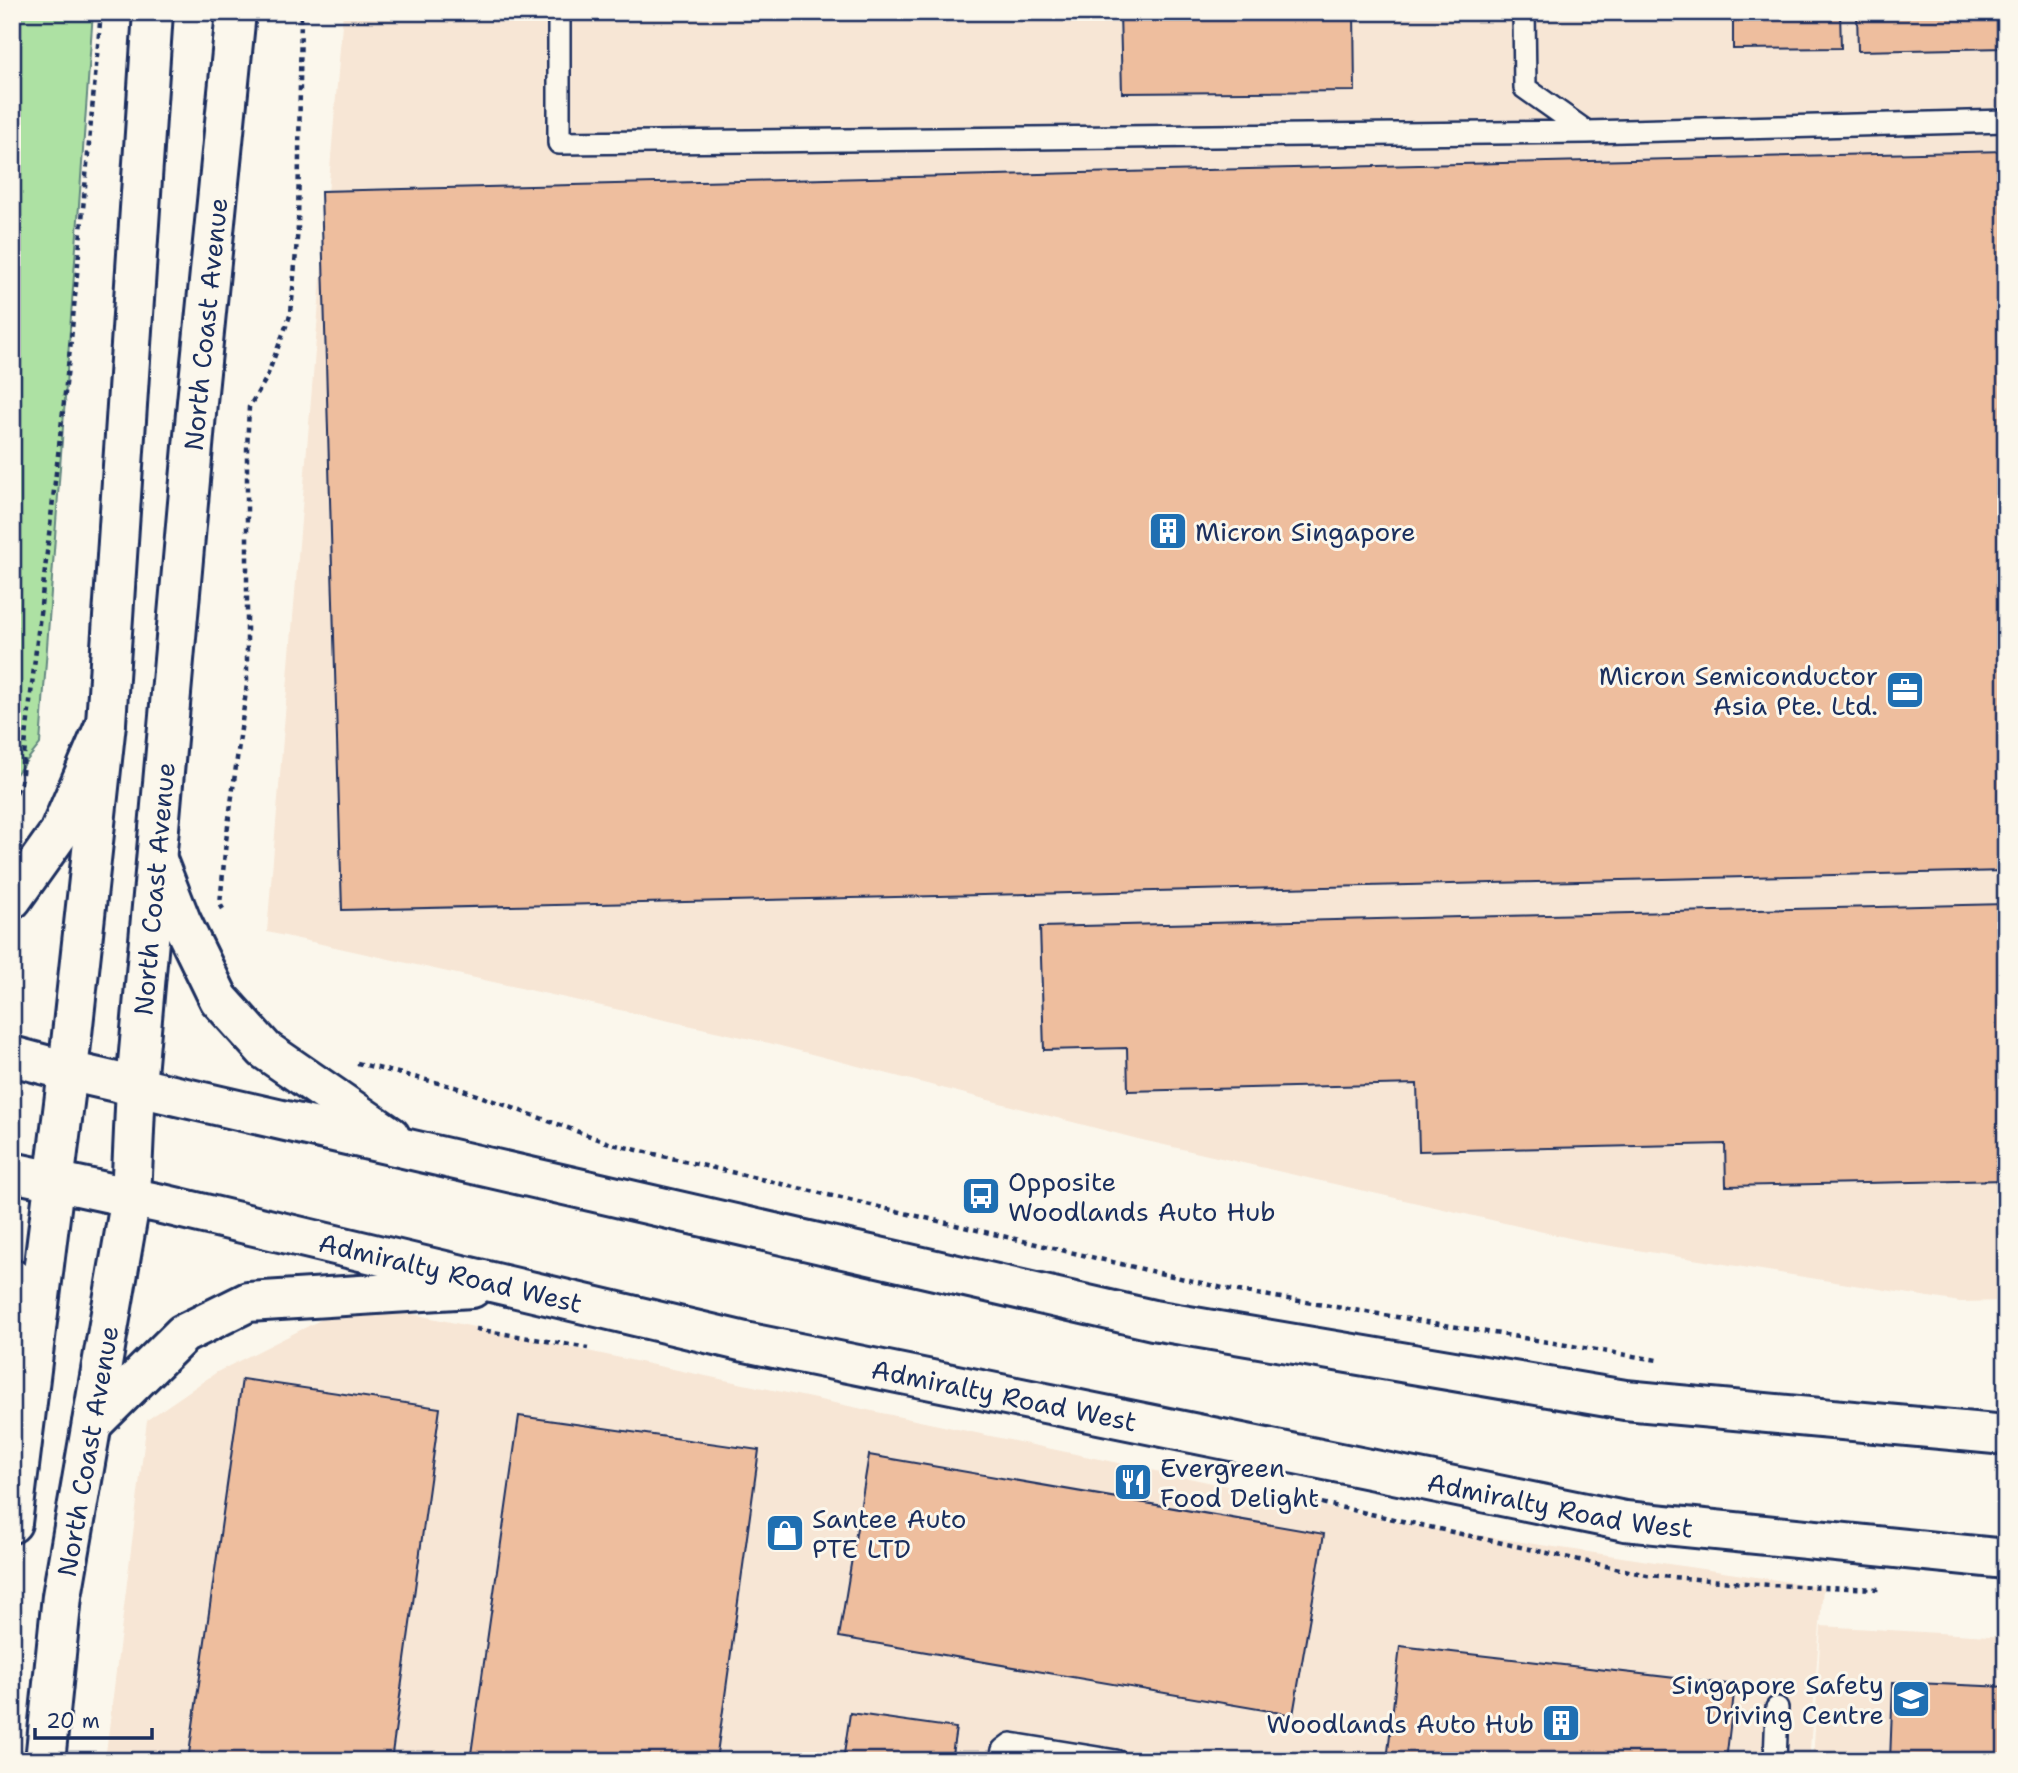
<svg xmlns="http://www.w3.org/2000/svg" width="2018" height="1773" viewBox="0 0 2018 1773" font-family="'Shantell Sans',sans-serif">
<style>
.built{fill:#f7e6d5}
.green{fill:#ade1a3;stroke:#648880;stroke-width:2}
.building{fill:#eebe9e;stroke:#1b2f5e;stroke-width:2}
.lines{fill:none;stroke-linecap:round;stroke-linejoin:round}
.service-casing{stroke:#1b2f5e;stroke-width:26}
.minor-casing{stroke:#1b2f5e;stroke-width:44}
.secondary-casing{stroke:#1b2f5e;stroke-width:44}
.primary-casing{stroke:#1b2f5e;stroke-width:44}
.path{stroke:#1b2f5e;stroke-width:4.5;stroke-dasharray:5 5;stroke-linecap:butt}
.service{stroke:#fbf7ec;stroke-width:21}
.minor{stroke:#fbf7ec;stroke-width:38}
.secondary{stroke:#fbf7ec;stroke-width:38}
.primary{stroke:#fbf7ec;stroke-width:38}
.labels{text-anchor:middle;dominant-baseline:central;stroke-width:6;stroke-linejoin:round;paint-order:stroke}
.street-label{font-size:26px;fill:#1b2f5e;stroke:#fbf7ec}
.poi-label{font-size:26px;fill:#1b2f5e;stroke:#fbf7ec;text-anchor:start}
</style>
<rect width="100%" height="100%" fill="#fbf7ec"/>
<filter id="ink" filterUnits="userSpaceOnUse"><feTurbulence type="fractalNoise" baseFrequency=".0143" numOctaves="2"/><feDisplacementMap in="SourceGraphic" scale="14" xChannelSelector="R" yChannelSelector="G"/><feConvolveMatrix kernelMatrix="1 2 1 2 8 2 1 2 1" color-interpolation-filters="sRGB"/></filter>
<g filter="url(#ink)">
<path class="built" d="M343,12H2006V1301L1960,1302L1587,1242L1138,1139L769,1043L267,932Z
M356,1302L1421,1527L1823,1587L1809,1761H105L147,1420L217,1372Z
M1821,1626L2006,1637V1761H1813Z"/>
<path class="green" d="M12,12H93L40,744L12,779Z"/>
<path class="building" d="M1120,12H1354L1355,91L1122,93Z
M1733,12H1840L1841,48L1733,49Z
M1857,12H2006V48L1858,51Z
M2006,151V871L342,910L321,191Z
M2006,904V1180L1726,1186L1725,1144L1419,1151L1417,1084L1128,1091L1127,1048L1044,1050L1040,927Z
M242,1379L440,1408L391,1761H188Z
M519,1416L759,1450L716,1761H470Z
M869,1455L1324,1534L1293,1715L839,1637Z
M1400,1646L1735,1685L1726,1761H1387Z
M1893,1682L2006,1687V1761H1890Z
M850,1713L956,1728L951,1761H843Z"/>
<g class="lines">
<g class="service-casing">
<path id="service" d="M559,12V143L1587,132L2006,121
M1524,12L1525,88L1587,132
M1001,1761L1003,1750L1011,1744L1116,1761
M1775,1761L1777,1708"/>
</g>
<g class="minor-casing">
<g id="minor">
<path d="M68,1071L106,723L153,12"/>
<path id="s1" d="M136,1086L197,402L236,12"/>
</g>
</g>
<g class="secondary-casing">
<g id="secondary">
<path d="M12,1523L68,1071"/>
<path id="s2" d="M45,1761L62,1596L131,1197L136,1086"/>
</g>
</g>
<g class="primary-casing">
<g id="primary">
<path d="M157,860L181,921L219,999L265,1050L390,1136"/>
<path d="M12,899L59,833L106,723"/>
<path d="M12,1056L68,1071L1153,1320L1625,1400L2006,1435"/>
<path id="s3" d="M12,1172L162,1204L745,1342L1625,1521L2006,1559"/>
<path d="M12,1279L33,1345"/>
<path d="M92,1424L183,1334L248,1302L472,1288"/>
</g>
</g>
<path class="path" d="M12,802L21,782L71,340L101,12
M223,909L220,904L226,841L247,684V450L249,407L266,379L291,313L298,227L301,12
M357,1063L455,1087L612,1144L1227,1289L1657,1360
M476,1329L588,1348
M1312,1501L1647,1575L1770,1585L1879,1589"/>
<use href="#service" class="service"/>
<use href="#minor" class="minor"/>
<use href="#secondary" class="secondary"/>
<use href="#primary" class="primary"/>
</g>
</g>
<defs>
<g id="building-square" transform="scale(2.0125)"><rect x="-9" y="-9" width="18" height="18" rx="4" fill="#1f6fb2" stroke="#fbf7ec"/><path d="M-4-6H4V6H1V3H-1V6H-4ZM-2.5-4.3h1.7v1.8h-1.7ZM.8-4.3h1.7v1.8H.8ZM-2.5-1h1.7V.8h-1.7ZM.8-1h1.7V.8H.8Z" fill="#fff"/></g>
<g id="office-square" transform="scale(2.0125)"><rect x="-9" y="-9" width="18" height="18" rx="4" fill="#1f6fb2" stroke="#fbf7ec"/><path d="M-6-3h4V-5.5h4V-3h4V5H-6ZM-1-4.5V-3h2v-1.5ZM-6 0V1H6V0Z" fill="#fff"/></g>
<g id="bus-square" transform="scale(2.0125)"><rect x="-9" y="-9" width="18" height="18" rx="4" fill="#1f6fb2" stroke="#fbf7ec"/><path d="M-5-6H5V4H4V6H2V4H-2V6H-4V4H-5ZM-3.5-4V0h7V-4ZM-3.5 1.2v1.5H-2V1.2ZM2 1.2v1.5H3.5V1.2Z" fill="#fff"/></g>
<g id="restaurant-square" transform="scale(2.0125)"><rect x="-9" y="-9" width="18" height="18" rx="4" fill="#1f6fb2" stroke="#fbf7ec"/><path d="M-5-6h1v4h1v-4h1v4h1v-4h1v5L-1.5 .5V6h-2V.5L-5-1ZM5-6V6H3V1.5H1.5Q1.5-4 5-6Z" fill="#fff"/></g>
<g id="shop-square" transform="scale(2.0125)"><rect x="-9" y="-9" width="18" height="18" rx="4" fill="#1f6fb2" stroke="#fbf7ec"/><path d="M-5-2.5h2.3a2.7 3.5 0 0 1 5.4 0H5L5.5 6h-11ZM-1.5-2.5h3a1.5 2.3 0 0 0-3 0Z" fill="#fff"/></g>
<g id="school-square" transform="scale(2.0125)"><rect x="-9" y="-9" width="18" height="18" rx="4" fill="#1f6fb2" stroke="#fbf7ec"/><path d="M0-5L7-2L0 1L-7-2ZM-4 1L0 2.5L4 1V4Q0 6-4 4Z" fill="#fff"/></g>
</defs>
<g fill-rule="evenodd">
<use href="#building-square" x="1168" y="531"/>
<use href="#office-square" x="1905" y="690"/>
<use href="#bus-square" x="981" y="1196"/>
<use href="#restaurant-square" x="1133" y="1482"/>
<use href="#shop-square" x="785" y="1533"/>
<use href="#school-square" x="1911" y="1699"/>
<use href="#building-square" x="1561" y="1723"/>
</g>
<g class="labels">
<g class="street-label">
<text stroke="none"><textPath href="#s1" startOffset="765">North Coast Avenue</textPath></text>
<text stroke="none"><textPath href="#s1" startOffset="198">North Coast Avenue</textPath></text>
<text stroke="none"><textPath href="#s3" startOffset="450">Admiralty Road West</textPath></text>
<text stroke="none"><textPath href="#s3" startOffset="1017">Admiralty Road West</textPath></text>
<text stroke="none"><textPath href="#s2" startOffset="313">North Coast Avenue</textPath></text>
<text stroke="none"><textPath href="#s3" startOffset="1584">Admiralty Road West</textPath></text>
</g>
<g class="poi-label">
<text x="1195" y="531">Micron Singapore</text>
<text x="1878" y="675" text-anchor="end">Micron Semiconductor<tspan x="1878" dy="30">Asia Pte. Ltd.</tspan></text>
<text x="1008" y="1181">Opposite<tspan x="1008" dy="30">Woodlands Auto Hub</tspan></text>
<text x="1160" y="1467">Evergreen<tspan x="1160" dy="30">Food Delight</tspan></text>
<text x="812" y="1518">Santee Auto<tspan x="812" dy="30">PTE LTD</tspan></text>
<text x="1884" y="1684" text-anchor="end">Singapore Safety<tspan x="1884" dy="30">Driving Centre</tspan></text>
<text x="1534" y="1723" text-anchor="end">Woodlands Auto Hub</text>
</g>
</g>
<rect width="2018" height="1773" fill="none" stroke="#fbf7ec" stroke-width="42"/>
<rect x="21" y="21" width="1976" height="1731" fill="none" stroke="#1b2f5e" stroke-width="2.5" filter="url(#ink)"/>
<path d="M35 1728v10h117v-10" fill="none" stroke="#1b2f5e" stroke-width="3.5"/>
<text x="46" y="1728" font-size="21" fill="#1b2f5e" stroke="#fbf7ec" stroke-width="5" paint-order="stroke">20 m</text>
</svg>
